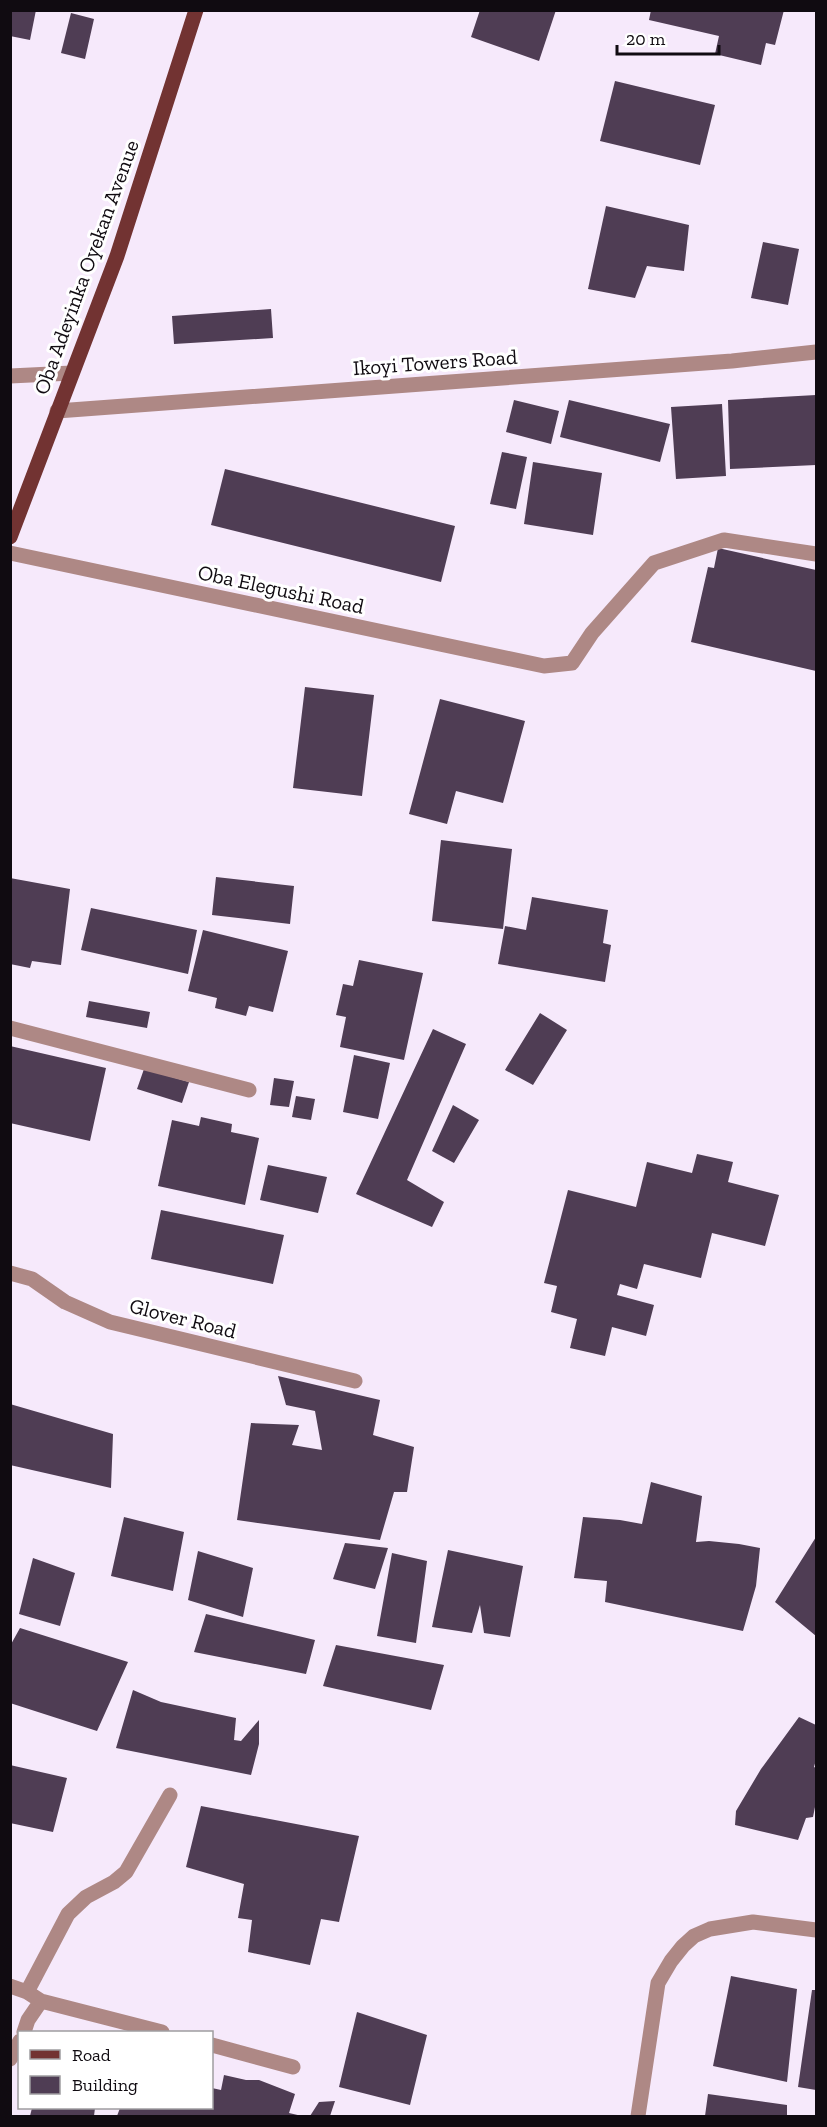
<svg xmlns="http://www.w3.org/2000/svg" width="827" height="2127" viewBox="0 0 827 2127" font-family="'Zilla Slab',serif">
<style>
.building{fill:#4f3d54}
.lines{fill:none;stroke-linecap:round;stroke-linejoin:round}
.minor{stroke:#ae8885;stroke-width:15}
.major{stroke:#723332;stroke-width:15}
.labels{text-anchor:middle;dominant-baseline:central;stroke-width:6;stroke-linejoin:round;paint-order:stroke}
.street-label{font-size:21px;fill:#100b11;stroke:#fff}
</style>
<rect width="100%" height="100%" fill="#f6e9fb"/>
<path class="building" d="M10,10H36L30,40L10,36Z
M480,10H556L539,61L471,37Z
M651,10H784L775,45L766,43L761,65L715,54L719,36L649,20Z
M71,13L94,19L85,59L61,53Z
M615,81L715,105L700,165L600,141Z
M606,206L689,225L684,271L647,266L635,298L588,289Z
M763,242L799,249L788,305L751,298Z
M271,309L273,338L174,344L172,316Z
M816,395V465L730,469L728,400Z
M514,400L559,411L551,444L506,432Z
M569,400L670,424L660,462L560,437Z
M722,404L726,476L676,479L671,407Z
M502,452L527,457L516,509L490,504Z
M533,462L602,473L593,535L524,524Z
M225,469L455,526L441,582L211,525Z
M718,548L816,570V671L691,642L708,567L714,568Z
M305,687L374,695L362,796L293,788Z
M440,699L525,721L503,803L456,791L447,824L409,814Z
M441,840L512,849L503,929L432,921Z
M216,877L294,886L290,924L212,915Z
M10,878L70,889L61,965L32,961L30,968L10,964Z
M532,897L608,910L603,943L611,945L605,982L498,964L505,926L526,930Z
M91,908L197,930L188,974L81,950Z
M203,930L288,951L273,1012L249,1006L246,1016L215,1008L217,998L188,991Z
M359,960L423,973L404,1060L340,1047L346,1017L336,1015L343,984L353,986Z
M89,1001L150,1012L147,1028L86,1017Z
M540,1013L567,1030L533,1085L505,1070Z
M433,1029L466,1044L407,1180L444,1202L432,1227L356,1194Z
M10,1046L106,1068L90,1141L10,1123Z
M354,1055L390,1063L378,1119L343,1112Z
M144,1069L189,1082L182,1103L137,1089Z
M274,1078L294,1081L289,1107L270,1105Z
M296,1096L315,1099L311,1120L292,1117Z
M453,1105L479,1120L454,1163L432,1151Z
M201,1117L232,1124L231,1132L259,1138L245,1205L158,1186L172,1120L199,1126Z
M697,1154L733,1162L728,1182L779,1195L765,1246L712,1233L701,1278L644,1264L637,1289L620,1284L617,1295L654,1305L646,1336L612,1327L605,1356L570,1348L577,1319L551,1312L557,1286L544,1283L568,1190L636,1207L647,1162L692,1173Z
M268,1165L327,1177L318,1213L260,1200Z
M161,1210L284,1235L273,1284L151,1259Z
M278,1376L380,1400L373,1435L414,1447L407,1492H394L380,1540L237,1520L251,1423L299,1425L292,1445L322,1450L315,1411L286,1405Z
M10,1404L113,1434L111,1488L10,1465Z
M651,1482L702,1496L696,1542L709,1541L739,1544L760,1548L756,1586L743,1631L605,1602L607,1581L574,1578L583,1517L620,1520L642,1524Z
M124,1517L184,1532L173,1591L111,1576Z
M816,1537V1636L775,1602Z
M345,1543L388,1548L375,1589L333,1579Z
M448,1550L523,1566L510,1637L484,1633L480,1605L472,1633L432,1627Z
M198,1551L253,1568L243,1617L188,1600Z
M392,1553L427,1561L416,1643L377,1636Z
M33,1558L75,1573L60,1626L19,1614Z
M206,1614L315,1640L306,1674L194,1652Z
M20,1628L128,1662L97,1731L10,1703V1646Z
M336,1645L444,1665L431,1710L323,1686Z
M133,1690L161,1702L236,1718L234,1740L241,1741L259,1720V1744L251,1775L116,1748Z
M799,1717L816,1725V1760L814,1767L816,1768V1802L813,1817L806,1818L798,1840L735,1825L736,1811L761,1769Z
M10,1765L67,1778L53,1832L10,1823Z
M201,1806L359,1836L339,1922L321,1919L310,1965L248,1952L252,1920L238,1918L244,1884L186,1867Z
M731,1976L797,1989L787,2082L713,2066Z
M812,1990H816V2090L798,2087Z
M357,2012L427,2035L410,2105L339,2087Z
M224,2075L246,2080H259L295,2094L289,2113L302,2116H117L120,2108H212V2088L221,2090Z
M708,2094L787,2105V2116H705Z
M335,2101L330,2116H310L319,2102Z
M32,2108H95L94,2116H30Z"/>
<g class="lines">
<path class="minor" d="M10,376L72,373
M57,411L732,361L816,352
M10,553L544,666L572,663L592,633L654,563L724,540L816,554
M10,1028L249,1090
M10,1273L32,1279L65,1302L110,1322L355,1381
M10,1986L27,1992L41,2001L162,2032
M27,1992L68,1914L86,1897L114,1882L126,1872L170,1795
M24,2032L28,2020L41,2001
M212,2045L293,2067
M10,2059L20,2041
M638,2116L658,1983L671,1961L683,1946L694,1936L710,1929L753,1922L816,1930"/>
<path class="major" d="M10,537L117,256L196,10"/>
</g>
<g class="labels">
<g class="street-label">
<text transform="translate(86 267) rotate(-70)">Oba Adeyinka Oyekan Avenue</text>
<text transform="translate(435 362) rotate(-4)">Ikoyi Towers Road</text>
<text transform="translate(281 589) rotate(12)">Oba Elegushi Road</text>
<text transform="translate(183 1318) rotate(14)">Glover Road</text>
</g>
</g>
<rect width="827" height="2127" fill="none" stroke="#100b11" stroke-width="24"/>
<rect x="18" y="2031" width="195" height="78" fill="#ffffff" stroke="#9f9da0" stroke-width="1.5"/>
<rect x="30" y="2050" width="30" height="9" fill="#723332" stroke="#9f9da0" stroke-width="1.5"/>
<text x="72" y="2061" font-size="18" fill="#100b11">Road</text>
<rect x="30" y="2076" width="30" height="18" fill="#4f3d54" stroke="#9f9da0" stroke-width="1.5"/>
<text x="72" y="2091" font-size="18" fill="#100b11">Building</text>
<path d="M617 45v9h102v-9" fill="none" stroke="#100b11" stroke-width="3"/>
<text x="626" y="45" font-size="18" fill="#100b11" stroke="#ffffff" stroke-width="4.5" paint-order="stroke">20 m</text>
</svg>
